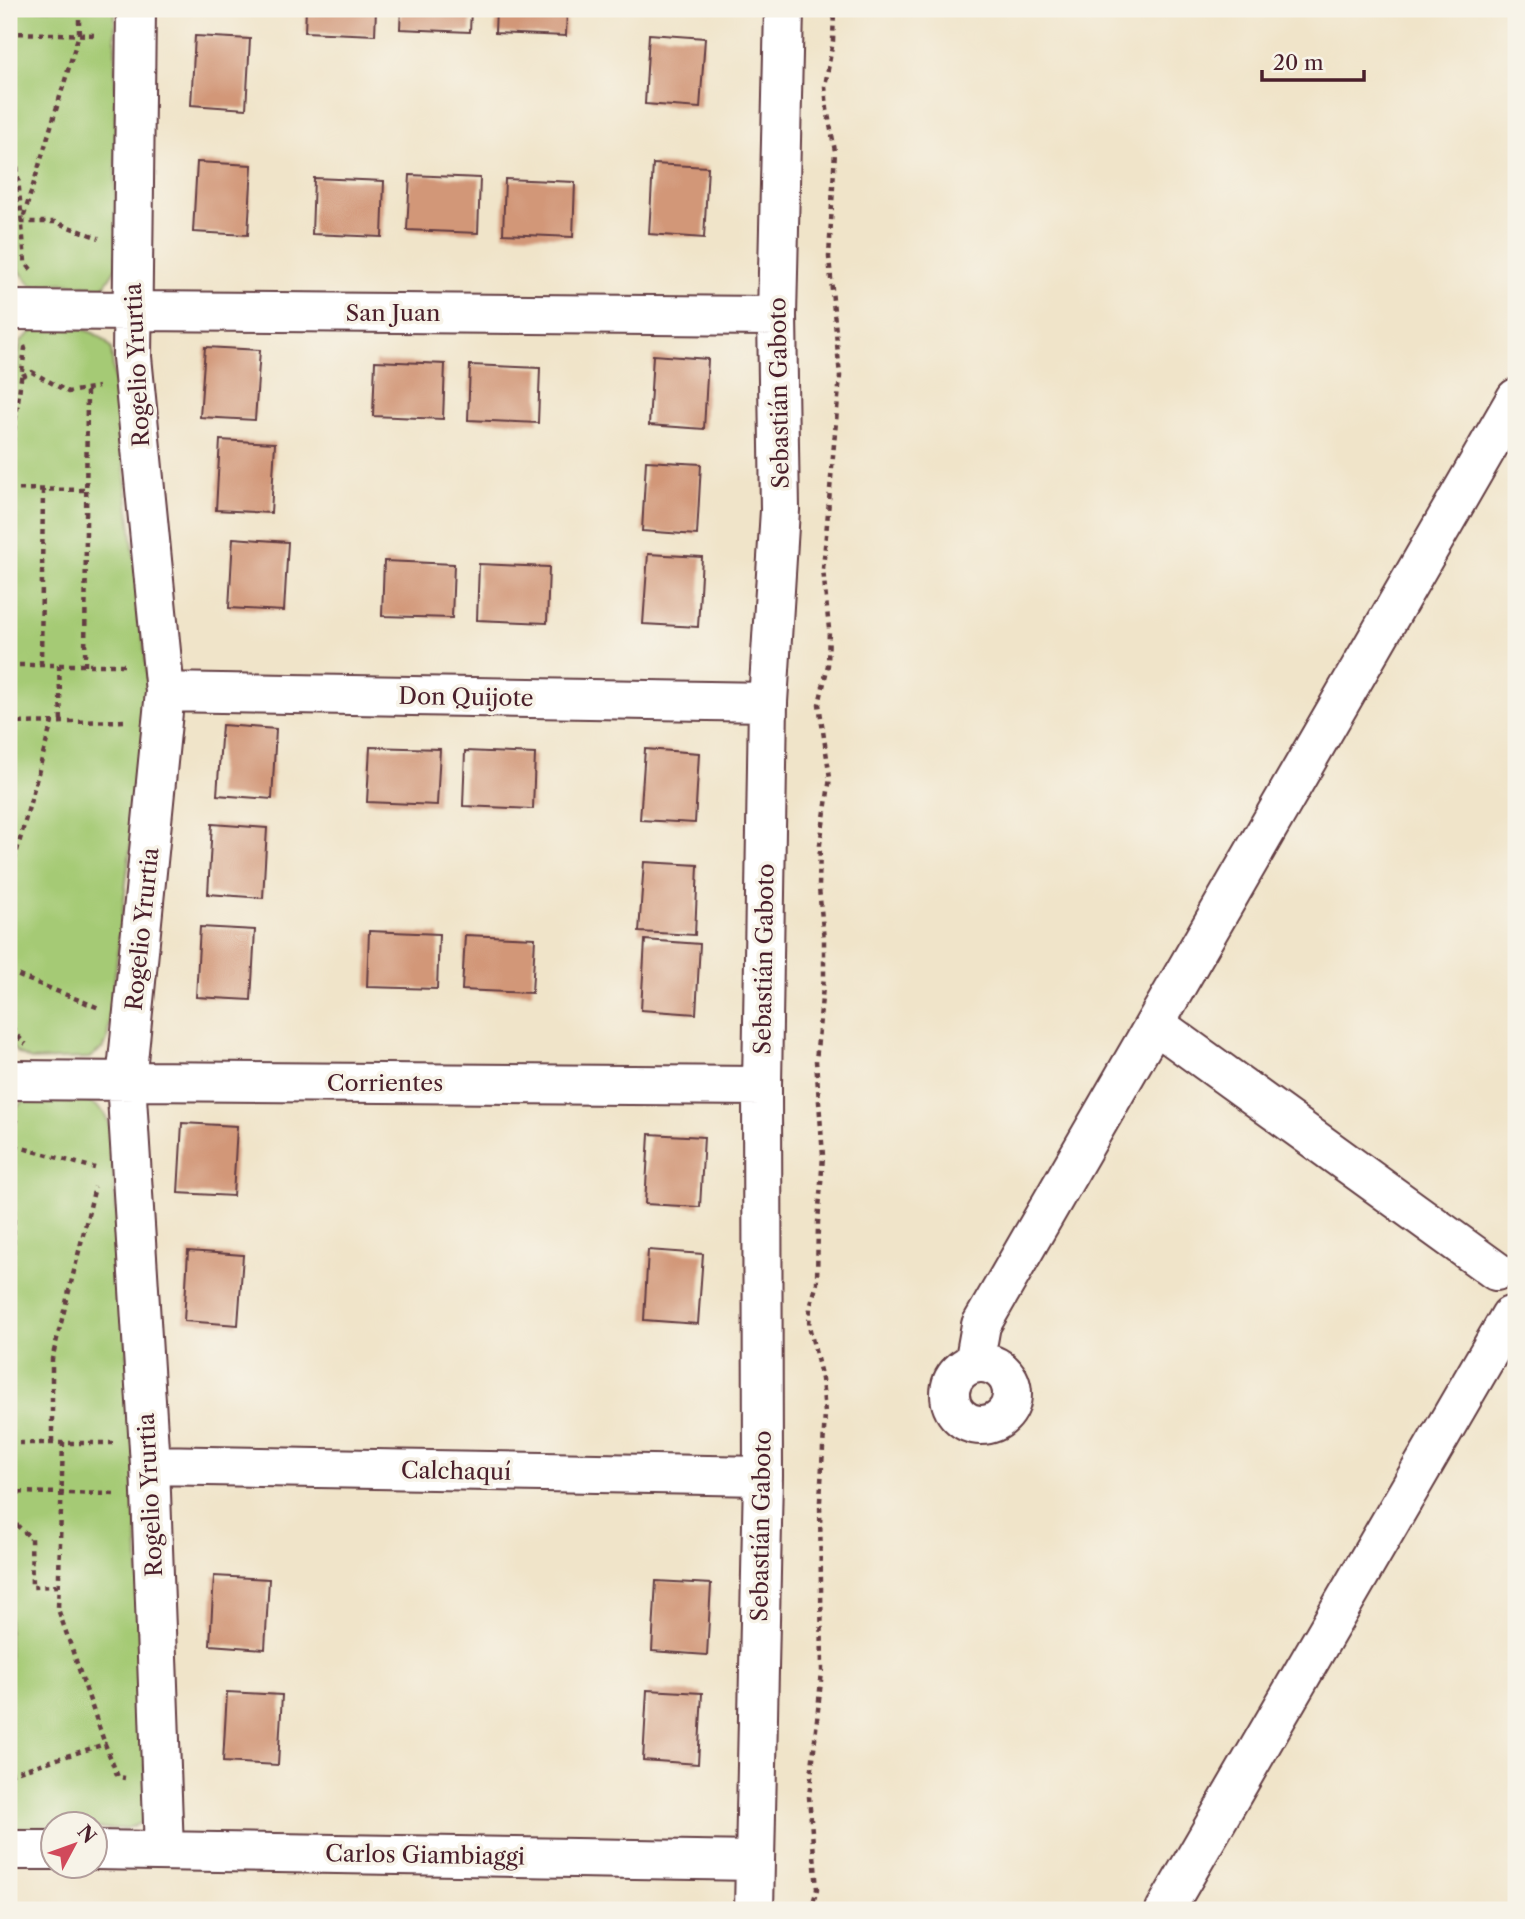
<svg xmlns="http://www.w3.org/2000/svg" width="1525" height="1919" viewBox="0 0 1525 1919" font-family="'Libre Caslon Text',serif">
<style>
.green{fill:#a5ca75;stroke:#787450;stroke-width:2}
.building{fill:#d29778}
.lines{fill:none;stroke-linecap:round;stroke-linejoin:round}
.minor-casing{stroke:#633d43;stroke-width:42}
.path{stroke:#633d43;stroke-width:4.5;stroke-dasharray:5 5;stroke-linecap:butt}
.minor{stroke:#fff;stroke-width:38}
.labels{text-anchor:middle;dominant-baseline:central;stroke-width:7;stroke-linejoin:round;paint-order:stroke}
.street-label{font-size:23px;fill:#4a1f2b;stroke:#f7f3e8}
</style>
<rect width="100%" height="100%" fill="#f7f3e8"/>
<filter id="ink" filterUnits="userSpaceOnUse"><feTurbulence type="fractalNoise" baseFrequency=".0143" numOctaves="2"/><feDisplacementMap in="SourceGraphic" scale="14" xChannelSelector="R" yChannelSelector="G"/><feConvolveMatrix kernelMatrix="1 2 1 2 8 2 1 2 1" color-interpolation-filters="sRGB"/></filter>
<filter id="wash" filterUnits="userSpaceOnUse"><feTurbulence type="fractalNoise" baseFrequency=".00686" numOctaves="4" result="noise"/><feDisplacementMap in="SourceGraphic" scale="28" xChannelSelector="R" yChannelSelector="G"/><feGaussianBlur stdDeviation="1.57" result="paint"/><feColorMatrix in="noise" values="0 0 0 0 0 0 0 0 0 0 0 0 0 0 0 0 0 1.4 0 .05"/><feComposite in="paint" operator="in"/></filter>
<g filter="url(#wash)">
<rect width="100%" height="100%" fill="#f0e4c9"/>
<path class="green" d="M9,9H115L116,268L103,288L65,283L32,286L18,269L9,152Z
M40,328C66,329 96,323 111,349L149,691L107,1041L103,1048L89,1058L31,1060L16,1052L9,1042V415L21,341L33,331Z
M38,1097C68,1099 105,1093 110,1130L134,1439L147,1817C132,1833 115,1828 95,1828L94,1825L17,1828L9,1824V1119C16,1105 23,1100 38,1097Z"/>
<g id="blocks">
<path class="building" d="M306,9H376L375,35L305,32Z
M401,9H471L470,32L400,29Z
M496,9H567L566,36L495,33Z
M649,34L705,38L700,108L645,104Z
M195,36L250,39L246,109L191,105Z
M197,162L252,165L248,235L193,232Z
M653,164L708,167L704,238L649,234Z
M410,175L480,178L478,233L407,230Z
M314,178L384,181L382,237L312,234Z
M505,179L575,182L573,237L503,234Z
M205,347L260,350L255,420L200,417Z
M653,355L708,359L704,429L649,425Z
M375,361L445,364L443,419L373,416Z
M470,365L540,368L538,423L468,420Z
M220,440L275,443L271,513L216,510Z
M646,461L701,464L697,535L642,531Z
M233,538L288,542L284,611L229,608Z
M648,554L702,557L698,627L643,624Z
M384,561L454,564L452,618L382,616Z
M479,564L549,567L547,623L477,620Z
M222,725L276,729L272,799L217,795Z
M370,747L440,749L437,805L367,802Z
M645,749L699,753L695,823L640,820Z
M465,751L535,754L533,809L463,806Z
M212,824L267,828L263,898L208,894Z
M644,862L698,865L695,935L639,932Z
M200,927L255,930L251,1000L196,997Z
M369,931L439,934L437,989L367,987Z
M465,935L535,938L532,993L462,990Z
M645,940L700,944L696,1014L641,1010Z
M182,1123L237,1126L233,1196L178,1193Z
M649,1134L704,1137L700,1207L645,1204Z
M648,1250L703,1254L698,1324L644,1320Z
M188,1251L243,1255L238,1325L184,1321Z
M214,1576L269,1579L265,1649L210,1645Z
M656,1581L711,1584L707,1655L652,1651Z
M647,1690L702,1693L698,1764L643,1760Z
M227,1692L282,1695L278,1765L223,1762Z"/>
</g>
</g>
<g filter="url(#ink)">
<use href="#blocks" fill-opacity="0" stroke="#633d43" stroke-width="2"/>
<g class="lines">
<g class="minor-casing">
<path id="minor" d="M136,9L132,357L165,692L126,1081L150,1465L164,1850
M9,310L777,316
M165,692L768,702
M1155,1024L1496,1271
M9,1080L762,1086
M950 1394a31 31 0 1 1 62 0a31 31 0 1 1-62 0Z
M974,1364L981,1325L1516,398
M150,1465L763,1476
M9,1850H52
M94,1850L755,1861
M754,1910L763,1476L762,1086L768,702L780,510L777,316L784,9
M1165,1910L1510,1316"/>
</g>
<path class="path" d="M79,9V34L22,222H55L99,238
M9,33L99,35
M9,67L25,262L34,273
M22,376L32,372L68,392L98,387
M9,470L25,348L28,347
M9,489L86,490
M9,665H127
M41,665L43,489
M59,665L61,722
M85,666L87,389
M9,723L127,721
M9,880L52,722
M9,972L99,1008
M9,988L14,1033L26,1044
M15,1146L95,1168
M9,1434L16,1120L18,1117
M52,1442V1359L95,1187
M63,1442L58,1609L105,1744
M9,1443H113
M9,1492L116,1494
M9,1518L31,1538L32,1587L58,1586
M9,1774L105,1744L118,1777L125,1778
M811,1910L817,1889L809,1797L822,1671L820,1501L825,1413L822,1379L809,1326L810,1308L817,1283L818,1222L823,1156L816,1061L824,976V940L819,888L820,844L830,778L819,704L828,665L829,629L823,569L840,376L829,257L835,151L827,109L825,86L833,41L834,9"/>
<use href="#minor" class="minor"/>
</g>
</g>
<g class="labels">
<g class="street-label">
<text x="393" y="313">San Juan</text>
<text transform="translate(137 365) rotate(-93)">Rogelio Yrurtia</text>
<text transform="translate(779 393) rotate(-91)">Sebastián Gaboto</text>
<text transform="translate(466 697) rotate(1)">Don Quijote</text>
<text transform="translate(142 929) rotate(-84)">Rogelio Yrurtia</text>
<text transform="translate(764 959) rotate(-89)">Sebastián Gaboto</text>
<text x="385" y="1083">Corrientes</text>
<text transform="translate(456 1471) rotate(1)">Calchaquí</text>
<text transform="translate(150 1495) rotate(-93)">Rogelio Yrurtia</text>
<text transform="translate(761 1526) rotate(-89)">Sebastián Gaboto</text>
<text transform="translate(425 1855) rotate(1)">Carlos Giambiaggi</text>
</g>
</g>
<rect width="1525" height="1919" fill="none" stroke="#f7f3e8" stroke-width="35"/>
<g transform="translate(74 1845) rotate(49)"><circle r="33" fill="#f7f3e8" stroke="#b29e9c" stroke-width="2"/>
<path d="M0-5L12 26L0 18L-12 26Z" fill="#d1495b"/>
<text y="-10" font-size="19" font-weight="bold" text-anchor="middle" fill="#4a1f2b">N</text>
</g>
<path d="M1262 70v10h102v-10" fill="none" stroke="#4a1f2b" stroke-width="3.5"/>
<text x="1273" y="70" font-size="21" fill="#4a1f2b" stroke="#f7f3e8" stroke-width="5" paint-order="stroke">20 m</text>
</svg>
